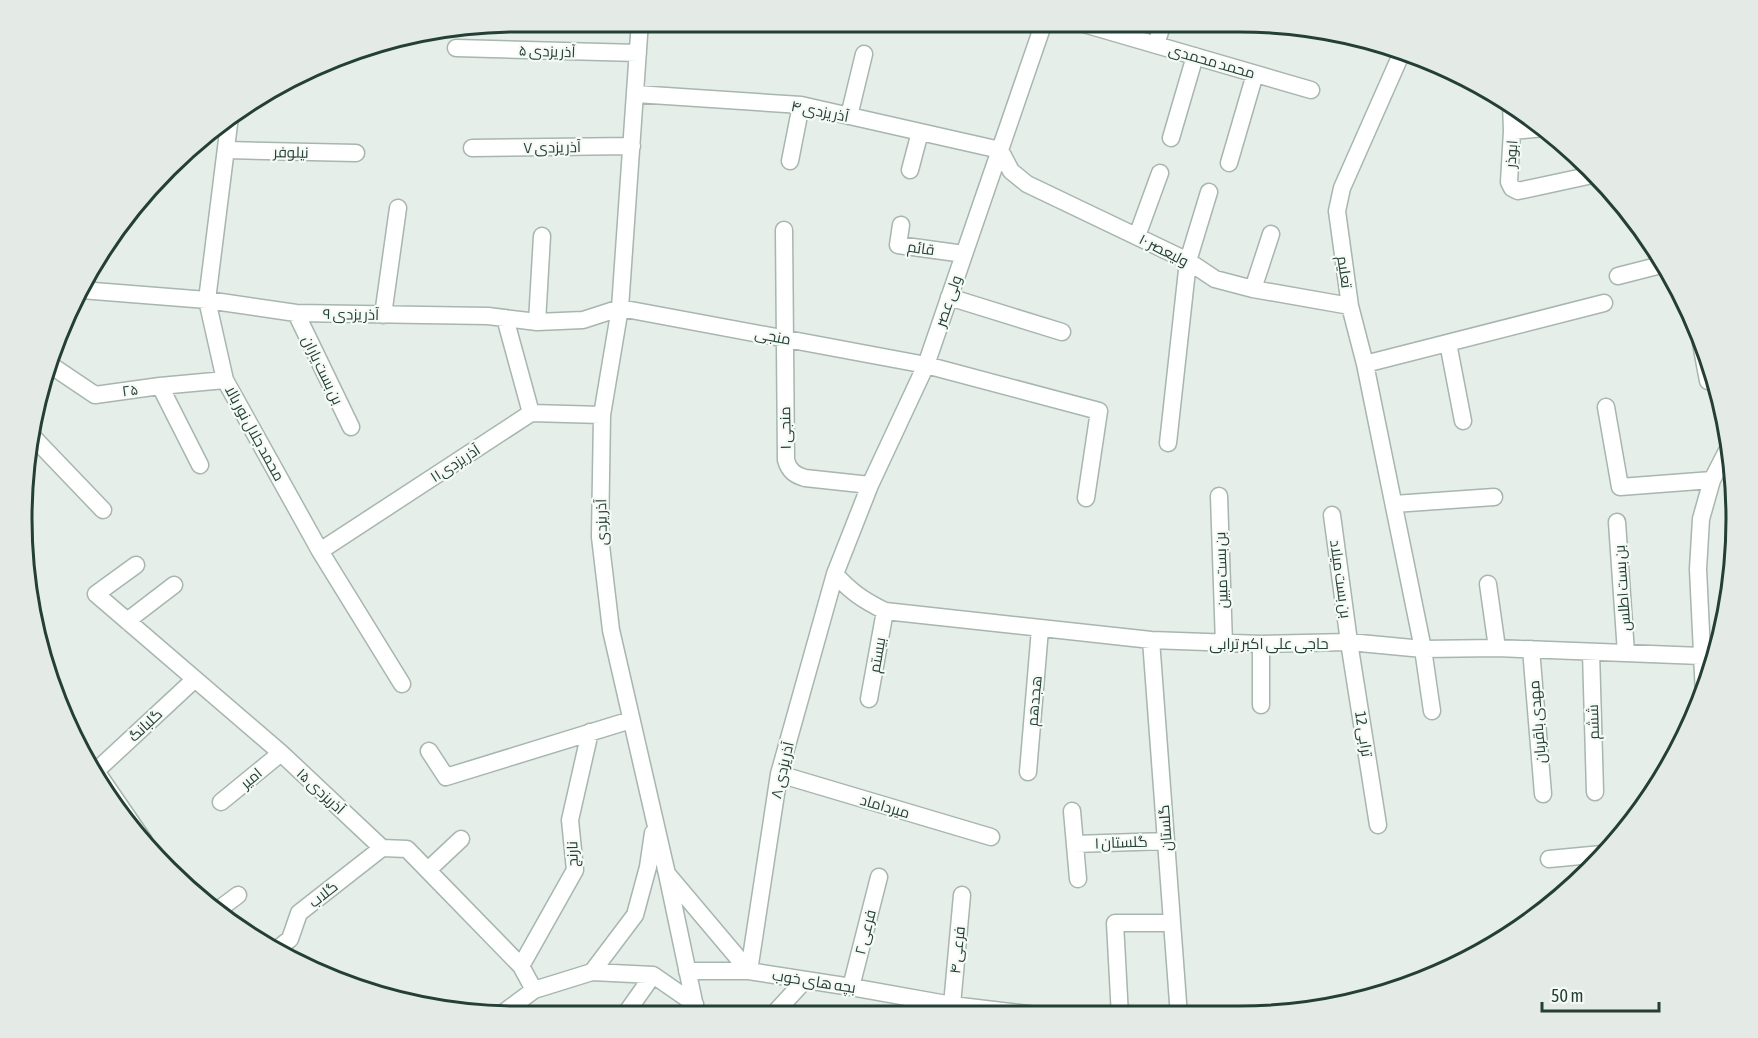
<svg xmlns="http://www.w3.org/2000/svg" width="1758" height="1038" viewBox="0 0 1758 1038" font-family="'Asap Condensed',Cairo,sans-serif">
<style>
.lines{fill:none;stroke-linecap:round;stroke-linejoin:round}
.minor-casing{stroke:#a7b6af;stroke-width:19}
.minor{stroke:#fff;stroke-width:16}
.labels{text-anchor:middle;dominant-baseline:central;stroke-width:4.5;stroke-linejoin:round;paint-order:stroke}
.street-label{font-size:15px;fill:#243f35;stroke:#f5faf7}
.rim{fill:none;stroke:#243f35;stroke-width:3}
</style>
<rect width="100%" height="100%" fill="#e5eee9"/>
<g class="lines">
<g class="minor-casing">
<path id="minor" d="M640,21L620,308L602,415L600,537L611,630L667,874L697,1016
M1077,22L1311,90
M1156,45L1163,22
M456,48L638,53
M1403,50L1342,188L1337,211L1350,306L1365,364L1423,649L1432,711
M636,94L801,105L1000,150L1011,171L1027,184L1188,261L1215,279L1253,289L1350,306
M1511,103L1512,131L1509,182L1512,188L1518,191L1597,174
M230,116L207,300L225,380L320,551L402,684
M849,116L864,54
M1512,131L1544,128
M1171,138L1195,56
M472,148L632,146
M227,150L356,153
M790,161L801,105
M1229,163L1255,74
M910,170L920,132
M901,225L898,245L964,254
M784,230L786,460C789,471 795,475 805,478L870,485
M1137,236L1160,173
M1618,276L1665,264
M1253,289L1271,234
M81,290L207,300L296,313L488,316L537,322L583,320L620,308L926,365L1099,411L1086,498
M949,297L1062,332
M296,313L351,427
M383,315L398,208
M505,318L531,413
M537,322L542,236
M1700,338L1708,381L1715,380
M1448,343L1463,421
M1365,364L1604,303
M46,368L49,364L95,395L160,386L225,380
M160,386L200,465
M1606,407L1620,487L1712,480
M34,438L103,510
M1168,443L1188,261L1209,192
M1219,496L1224,644
M1394,504L1494,497
M1332,515L1349,642L1378,825
M1617,522L1626,653
M320,551L531,413L602,415
M136,565L96,594L281,753L382,848L407,849L521,966L534,990
M835,574C851,592 863,600 885,611L1151,640L1261,644L1349,642L1423,649L1497,648L1701,656L1717,651
M1488,584L1497,648
M127,621L174,585
M1151,640L1179,1016
M1531,649L1543,794
M1591,652L1595,792
M1704,695L1698,569L1701,519L1712,480L1730,445
M869,699L885,611
M1261,705V644
M429,751L446,777L631,720
M96,771L195,679
M1028,772L1040,629
M98,774L144,841
M779,774L991,837
M221,802L281,753
M1072,811L1078,879
M1075,844L1166,841
M1549,859L1602,854
M428,870L461,839
M668,875L749,971
M218,910L238,895
M276,950L290,939L299,913L382,848
M521,966L575,870L570,820L590,732
M687,971H749L851,987L952,1005L1046,1016
M749,971L779,774L835,574L870,485L926,365L1044,22
M592,972L635,915L648,867L653,833
M851,987L879,877
M952,1005L962,895
M499,1016L534,990L592,972L653,975L695,1004
M624,1016L653,975
M772,1016L805,980
M1120,1016L1115,923H1172"/>
</g>
<use href="#minor" class="minor"/>
</g>
<g class="labels">
<g class="street-label">
<text transform="translate(547 51) rotate(2)">آذر یزدی ۵</text>
<text transform="translate(1212 61) rotate(16)">محمد محمدی</text>
<text transform="translate(820 111) rotate(11)">۴ آذر یزدی</text>
<text transform="translate(552 147) rotate(-1)">آذر یزدی ۷</text>
<text transform="translate(291 152) rotate(1)">نیلوفر</text>
<text transform="translate(1511 154) rotate(-86)">ابوذر</text>
<text transform="translate(921 248) rotate(8)">قائم</text>
<text transform="translate(1164 250) rotate(27)">۱۰ ولیعصر</text>
<text transform="translate(1345 272) rotate(82)">تعلیم</text>
<text transform="translate(948 301) rotate(-71)">ولی عصر</text>
<text transform="translate(351 314) rotate(1)">آذر یزدی ۹</text>
<text transform="translate(773 336) rotate(11)">منجی</text>
<text transform="translate(323 370) rotate(64)">بن بست یاران</text>
<text transform="translate(130 390) rotate(-8)">۲۵</text>
<text transform="translate(785 428) rotate(-91)">منجی ۱</text>
<text transform="translate(255 433) rotate(61)">محمد جلال نور بالا</text>
<text transform="translate(455 463) rotate(-33)">آذر یزدی۱۱</text>
<text transform="translate(601 522) rotate(-91)">آذر یزدی</text>
<text transform="translate(1221 570) rotate(-92)">بن بست مبین</text>
<text transform="translate(1341 579) rotate(82)">بن بست میلاد</text>
<text transform="translate(1622 588) rotate(-94)">بن بست اطلس</text>
<text x="1269" y="643">حاجی علی اکبر ترابی</text>
<text transform="translate(877 655) rotate(-80)">بیستم</text>
<text transform="translate(1034 701) rotate(-85)">هجدهم</text>
<text transform="translate(1537 722) rotate(-95)">مهدی باقربان</text>
<text transform="translate(1593 722) rotate(-92)">ششم</text>
<text transform="translate(145 725) rotate(-43)">گلبانگ</text>
<text transform="translate(1364 734) rotate(81)">ترابی 12</text>
<text transform="translate(782 770) rotate(-77)">۸ آذر یزدی</text>
<text transform="translate(251 778) rotate(-40)">امیر</text>
<text transform="translate(321 791) rotate(43)">۱۵ آذریزدی</text>
<text transform="translate(885 806) rotate(16)">میرداماد</text>
<text transform="translate(1165 828) rotate(-94)">گلستان</text>
<text transform="translate(1121 842) rotate(-2)">گلستان ۱</text>
<text transform="translate(572 854) rotate(-91)">نارنج</text>
<text transform="translate(323 894) rotate(-38)">گلاب</text>
<text transform="translate(865 932) rotate(-76)">فرعی ۲</text>
<text transform="translate(957 950) rotate(-84)">فرعی ۴</text>
<text transform="translate(814 981) rotate(9)">بچه های خوب</text>
</g>
</g>
<path d="M0 0H1758V1038H0ZM519 32H1239A487 487 0 0 1 1726 519V519A487 487 0 0 1 1239 1006H519A487 487 0 0 1 32 519V519A487 487 0 0 1 519 32Z" fill="#e4ebe7" fill-rule="evenodd"/>
<path class="rim" d="M519 32H1239A487 487 0 0 1 1726 519V519A487 487 0 0 1 1239 1006H519A487 487 0 0 1 32 519V519A487 487 0 0 1 519 32Z"/>
<path d="M1542 1002v9h117v-9" fill="none" stroke="#243f35" stroke-width="3"/>
<text x="1551" y="1002" font-size="18" fill="#243f35" stroke="#f5faf7" stroke-width="4.5" paint-order="stroke">50 m</text>
</svg>
